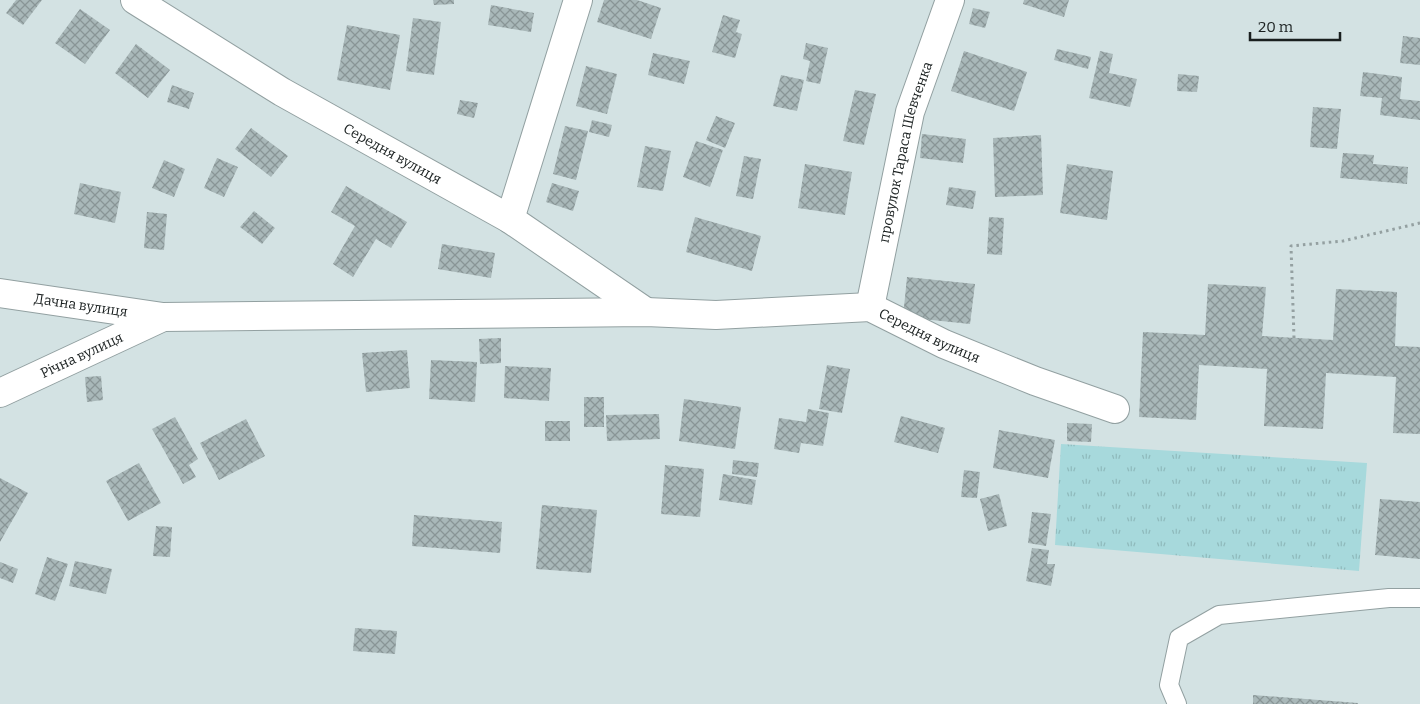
<svg xmlns="http://www.w3.org/2000/svg" width="1420" height="704" viewBox="0 0 1420 704" font-family="Bitter,serif">
<style>
.park{fill:url(#park-tufts)}
.building{fill:url(#building-cross-hatch)}
.lines{fill:none;stroke-linecap:round;stroke-linejoin:round}
.lane-casing{stroke:#92a0a1;stroke-width:20}
.street-casing{stroke:#92a0a1;stroke-width:30}
.path{stroke:#94a0a1;stroke-width:3;stroke-dasharray:2.5 4;stroke-linecap:butt}
.lane{stroke:#fff;stroke-width:18}
.street{stroke:#fff;stroke-width:28}
.labels{text-anchor:middle;dominant-baseline:central;stroke-width:4;stroke-linejoin:round;paint-order:stroke}
.street-label{font-size:14px;fill:#191f1f;stroke:#d3e2e3}
</style>
<defs>
<pattern id="park-tufts" width="24" height="20" patternUnits="userSpaceOnUse" patternTransform="scale(1.25)"><rect width="24" height="20" fill="#a7d9dc"/><path d="M3 7l-1-3M5 7V3M7 7l1-3M15 17l-1-3M17 17v-4M19 17l1-3" fill="none" stroke="#8fbabc"/></pattern>
<pattern id="building-cross-hatch" width="8" height="8" patternUnits="userSpaceOnUse" patternTransform="scale(1.25)"><rect width="8" height="8" fill="#a9b8b9"/><path d="M0 0l8 8M0 8l8-8" fill="none" stroke="#899596"/></pattern>
</defs>
<rect width="100%" height="100%" fill="#d3e2e3"/>
<path class="park" d="M1061,444L1367,463L1359,571L1055,545Z"/>
<path class="building" d="M16,0H42L23,25L6,13Z
M433,0H454V4L434,5Z
M604,0H637L661,8L651,39L597,22Z
M1024,0H1069L1064,17L1023,4Z
M491,5L534,13L531,32L488,25Z
M973,8L990,12L985,28L969,24Z
M80,9L110,30L85,64L55,43Z
M723,15L740,20L736,32L742,34L735,58L712,52Z
M413,18L441,22L434,75L406,71Z
M347,25L400,35L390,90L337,80Z
M1403,36L1420,38V65L1400,63Z
M806,43L828,48L820,84L806,81L810,61L803,59Z
M136,44L170,70L148,98L115,73Z
M1057,49L1091,57L1088,69L1054,60Z
M964,51L1027,72L1014,111L951,91Z
M1100,51L1113,54L1109,73L1137,79L1130,107L1089,98Z
M653,53L690,61L684,84L648,75Z
M586,66L617,74L607,114L576,106Z
M1363,72L1402,77L1400,99L1420,101V120L1380,115L1382,98L1360,96Z
M1178,74L1199,76L1197,92L1177,91Z
M781,75L804,80L797,111L773,106Z
M172,85L194,93L189,109L167,102Z
M855,90L876,94L864,145L843,141Z
M460,100L478,103L474,118L457,114Z
M1313,107L1341,109L1337,149L1310,147Z
M716,116L735,123L725,148L706,140Z
M592,120L612,125L609,137L589,132Z
M565,126L588,131L576,180L553,174Z
M251,128L288,156L271,177L235,149Z
M922,134L966,139L963,163L920,158Z
M1041,135L1043,195L995,197L993,138Z
M696,141L723,150L710,187L683,177Z
M645,146L671,151L663,191L637,187Z
M1343,153L1374,155L1373,164L1408,167L1407,184L1340,178Z
M744,156L761,159L753,199L736,196Z
M217,158L238,167L224,197L204,188Z
M164,160L185,169L174,197L152,188Z
M805,164L852,172L845,215L798,208Z
M1067,164L1113,171L1107,220L1060,213Z
M80,183L121,192L115,223L74,214Z
M552,183L579,191L573,211L546,202Z
M346,186L407,222L391,248L376,239L353,277L333,264L355,226L331,212Z
M949,187L976,191L973,209L946,205Z
M254,211L275,228L262,244L240,227Z
M147,212L167,214L164,250L144,248Z
M695,217L761,236L752,271L686,252Z
M989,217L1004,218L1002,255L987,254Z
M442,244L495,253L491,278L438,269Z
M907,277L975,284L970,324L903,317Z
M1208,284L1266,287L1262,336L1333,340L1336,289L1397,292L1395,346L1420,347V434L1393,433L1396,377L1326,373L1323,429L1264,426L1267,369L1199,365L1196,420L1139,417L1143,332L1205,335Z
M501,338V363L480,364L479,339Z
M407,350L410,388L366,392L362,353Z
M431,360L477,362L475,402L429,399Z
M827,365L850,369L842,413L819,409Z
M505,366L551,368L549,401L504,398Z
M101,376L103,400L87,402L85,377Z
M584,397H604V427H584Z
M684,399L741,407L735,449L679,441Z
M808,409L829,413L823,446L801,443L799,453L774,449L779,418L806,422Z
M659,414L660,439L607,441L606,415Z
M901,416L945,428L938,453L894,442Z
M175,417L198,459L189,465L196,477L183,484L152,429Z
M246,419L265,456L219,480L200,443Z
M545,421H570V441H545Z
M1067,423L1092,424L1091,442L1067,441Z
M999,430L1055,440L1048,478L993,468Z
M733,460L759,463L757,477L732,474Z
M139,463L161,503L128,521L106,481Z
M665,465L704,469L700,517L661,514Z
M964,470L980,472L977,498L961,497Z
M723,474L756,480L752,505L719,500Z
M0,478L28,493L0,542Z
M999,494L1007,526L988,531L980,499Z
M1380,499L1420,502V559L1375,555Z
M542,505L597,510L591,573L536,569Z
M1032,512L1051,514L1046,546L1028,543Z
M414,515L502,522L500,553L412,546Z
M156,526L172,527L170,557L153,556Z
M1032,548L1049,550L1047,564H1055L1051,586L1026,581Z
M47,557L68,564L55,601L35,594Z
M75,561L112,569L106,594L69,586Z
M0,562L18,569L13,583L0,578Z
M355,628L397,631L395,654L353,651Z
M1253,695L1358,703V704H1253Z"/>
<g class="lines">
<g class="lane-casing">
<path id="lane" d="M1177,704L1169,685L1179,638L1219,615L1389,598H1420"/>
</g>
<g class="street-casing">
<g id="street">
<path id="s1" d="M135,0L282,92L510,219L646,312"/>
<path d="M510,219L578,0"/>
<path id="s2" d="M0,293L163,317L646,312L716,315L870,307L944,344L1035,381L1115,409"/>
<path id="s3" d="M870,307L910,112L950,0"/>
<path id="s4" d="M0,393L163,317"/>
</g>
</g>
<path class="path" d="M1294,338L1291,246L1343,241L1420,223"/>
<use href="#lane" class="lane"/>
<use href="#street" class="street"/>
</g>
<g class="labels">
<g class="street-label">
<text stroke="none"><textPath href="#s3" startOffset="159">провулок Тараса Шевченка</textPath></text>
<text stroke="none"><textPath href="#s1" startOffset="300">Середня вулиця</textPath></text>
<text stroke="none"><textPath href="#s2" startOffset="82">Дачна вулиця</textPath></text>
<text stroke="none"><textPath href="#s2" startOffset="938">Середня вулиця</textPath></text>
<text stroke="none"><textPath href="#s4" startOffset="90">Річна вулиця</textPath></text>
</g>
</g>
<path d="M1250 32v8h90v-8" fill="none" stroke="#191f1f" stroke-width="2.5"/>
<text x="1258" y="32" font-size="15" fill="#191f1f" stroke="#d3e2e3" stroke-width="4" paint-order="stroke">20 m</text>
</svg>
